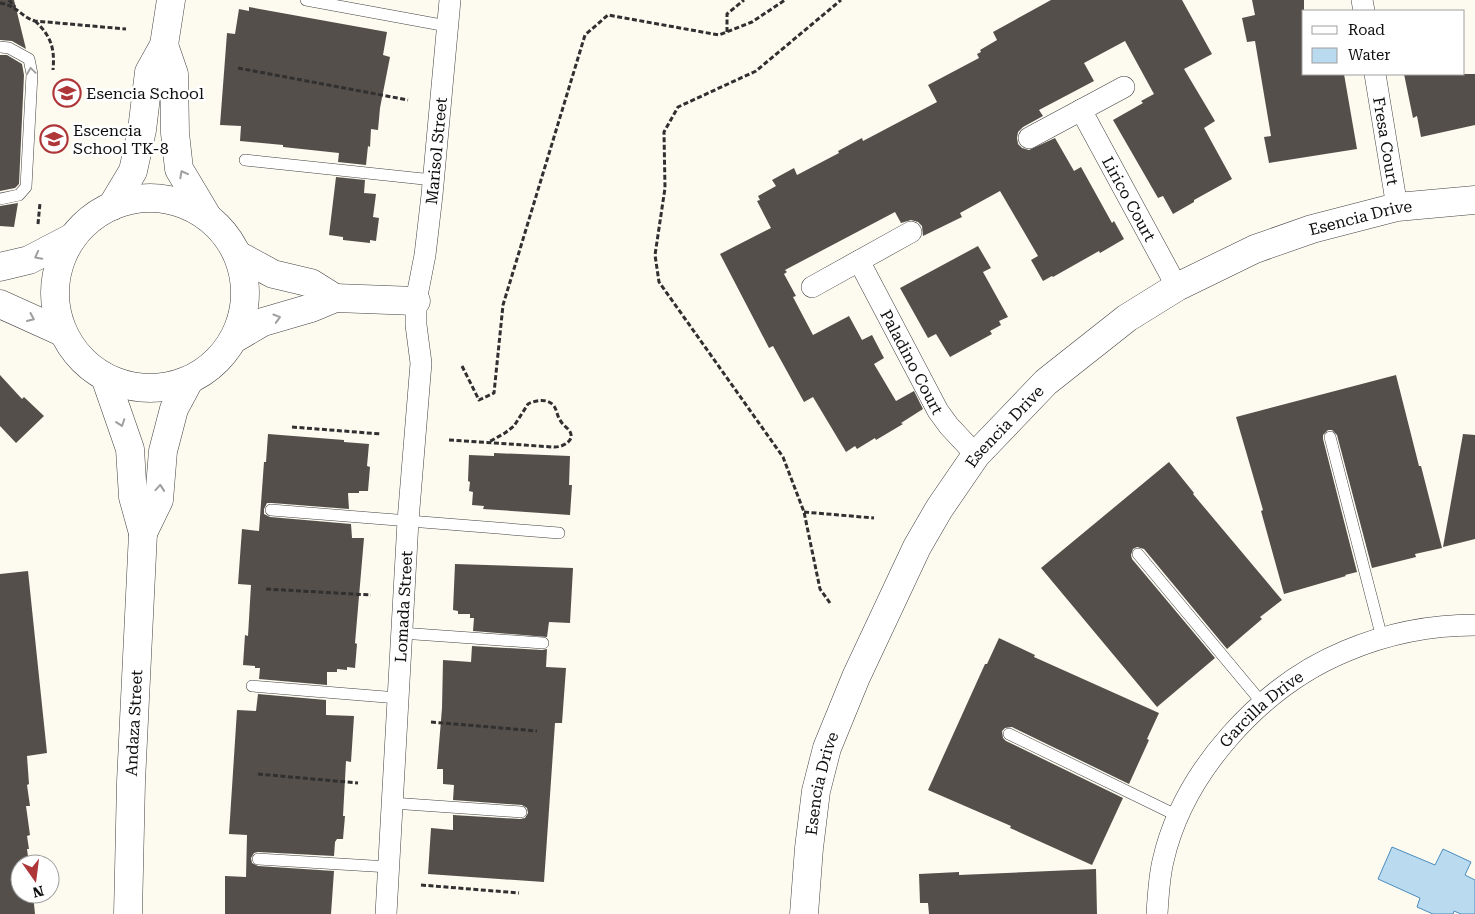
<svg xmlns="http://www.w3.org/2000/svg" width="1475" height="914" viewBox="0 0 1475 914" font-family="'Roboto Serif',serif">
<style>
.water{fill:#badaef;stroke:#498dbe}
.building{fill:#554f4b}
.lines{fill:none;stroke-linecap:round;stroke-linejoin:round}
.service-casing{stroke:#414141;stroke-width:12}
.minor-casing{stroke:#414141;stroke-width:22}
.tertiary-casing{stroke:#414141;stroke-width:29}
.path{stroke:#303030;stroke-width:3;stroke-dasharray:5 2.5;stroke-linecap:butt}
.service{stroke:#fff;stroke-width:11}
.minor{stroke:#fff;stroke-width:21}
.tertiary{stroke:#fff;stroke-width:28}
.oneway{stroke:#9f9f9f}
.labels{text-anchor:middle;dominant-baseline:central;stroke-width:5;stroke-linejoin:round;paint-order:stroke}
.poi-label{font-size:16px;fill:#0e0e0e;stroke:#fff;text-anchor:start}
.street-label{font-size:16px;fill:#0e0e0e;stroke:#fff}
</style>
<rect width="100%" height="100%" fill="#fdfbf0"/>
<path class="water" d="M1392,847L1435,865L1443,849L1471,862L1465,875L1475,880V914H1461L1454,911L1453,914H1433L1417,907L1420,898L1378,879Z"/>
<path class="building" d="M0,0H14L26,49L12,41L0,40Z
M1051,0H1182L1212,54L1184,69L1215,121L1204,128L1232,179L1194,200V202L1173,214L1163,196L1158,198L1113,120L1143,103L1141,101L1154,94L1125,41L1084,63L1094,81L1039,110L1043,116L1023,127L1018,132L1017,138L1018,144L1022,148L1029,150L1055,138L1074,171L1081,167L1112,223L1114,221L1124,239L1100,253L1099,251L1053,277L1052,276L1043,281L1031,260L1038,256L1000,191L960,213L962,217L923,236L922,226L918,222L911,220L901,223L895,212L785,270L787,272L784,274L796,296L793,297L813,335L849,316L862,340L872,335L884,358L874,364L896,401L914,391L923,409L901,423L903,424L876,440L875,438L857,449L855,446L846,452L813,397L804,402L773,346L769,348L720,254L771,228L757,201L760,200L758,196L776,186L772,180L794,168L797,175L839,153L838,151L862,138L863,141L937,102L928,85L979,58L977,54L981,52L980,50L997,40L993,32Z
M1252,0H1304V74H1344L1357,149L1269,163L1264,137L1271,136L1255,41L1247,42L1242,18L1255,15Z
M249,7L387,32L383,55L390,57L380,108L378,130L371,129L370,147L368,146L366,165L338,162L339,153L283,147V145L240,141L241,126L220,125L227,33L235,34L239,9L249,11Z
M0,55H7L22,64L24,75L19,184L15,188L0,191Z
M1404,74H1475V125L1421,137L1417,116L1413,118Z
M336,177L365,180L364,193L376,194L373,217L379,218L376,241L370,240V243L343,240V237L329,235Z
M18,203L14,227L0,226V206Z
M978,246L991,268L983,272L1008,317L999,321L1001,325L990,331L992,334L950,357L936,334L928,338L900,288Z
M0,375L22,399L24,397L44,416L16,443L0,426Z
M1396,375L1419,466H1421L1442,548L1415,554L1416,557L1372,568L1337,435L1332,430H1328L1323,435V439L1357,572L1345,575L1346,576L1284,594L1261,511L1263,510L1236,417Z
M268,434L344,440V442L369,444L367,466L370,467L368,491H359V493H348L349,509L272,503H267L264,509V514L270,517L351,524L352,538H364L355,643L357,644L355,668L347,667V670L337,669V672H327V685L259,679L260,668H255V666L243,665L245,635L248,636L251,585L238,584L242,529L259,531L264,462H266Z
M1463,434L1475,435V539L1443,547Z
M494,453L570,456L569,485H572L570,515L483,509L484,506L472,505L473,492L469,491L470,482L468,481L469,455L494,456Z
M1169,462L1194,493L1193,494L1282,600L1260,617L1262,619L1227,649L1144,549L1137,547L1133,549L1131,555L1132,559L1215,658L1157,707L1041,568Z
M455,564L573,568L570,623L549,622L547,637L473,631L474,618H470V614H458V611L453,610Z
M28,571L47,753L27,756L29,784L27,785L30,806H26L30,835L27,836L29,849H27L29,864H20V894H33L35,914H0V574Z
M999,638L1035,655L1034,657L1159,713L1147,739L1149,740L1129,784L1012,727L1005,728L1002,731L1003,738L1006,741L1123,798L1092,865L1010,828L1011,826L928,790L985,664H987Z
M472,646L542,650L547,649L546,667L566,668L562,723H555L544,882L428,874L431,828L453,830V815L520,819L525,818L528,813L527,808L522,805L453,800L454,785L443,784V769H437L442,708L443,660L471,662Z
M258,694L326,700V715L354,716L351,762L346,761L343,816H345L343,839H337L335,842L334,856L258,852L254,853L251,858L252,863L258,866L334,871L331,914H225V876L246,877L247,835L229,834L237,710L256,711Z
M1096,869L1097,914H929L928,903H920L919,874L959,872V875Z"/>
<g class="lines">
<g class="service-casing">
<path id="service" d="M306,0L447,26
M0,47L9,48L29,59L32,74L26,187L19,195L0,199
M245,160L433,180
M1330,437L1382,638
M271,510L559,533
M1138,554L1263,704
M401,633L543,643
M252,686L398,698
M1009,734L1178,816
M392,803L521,812
M258,859L389,867"/>
</g>
<g class="minor-casing">
<g id="minor">
<path d="M1362,0L1364,11"/>
<path id="s1" d="M1375,74L1397,207"/>
<path id="s2" d="M1081,110L1177,287"/>
<path d="M1029,138L1124,87"/>
<path id="s3" d="M859,261L938,411L949,426L976,455"/>
<path d="M812,287L911,232"/>
<path id="s4" d="M386,914L408,521L421,363L416,325V301L425,255L432,195L450,0"/>
<path id="s5" d="M1157,914C1158,897 1159,878 1163,861C1183,772 1261,686 1346,651C1386,634 1432,625 1475,625"/>
</g>
</g>
<g class="tertiary-casing">
<g id="tertiary">
<path d="M164,45L174,74L175,133L179,169L207,216"/>
<circle cx="150" cy="293" r="95"/>
<path d="M112,206L133,171L142,130L149,72L164,45L171,0"/>
<path d="M238,255L273,274L311,283L335,298"/>
<path d="M0,267L29,260L73,237"/>
<path d="M0,304L62,332"/>
<path d="M234,339L263,322L311,308L335,298L416,301"/>
<path d="M105,377L130,449L133,497L143,533L131,782L128,914"/>
<path d="M143,533L159,500L163,451L174,409L189,381"/>
<path id="s6" d="M804,914L809,848L816,791L827,748L856,677L917,547L939,509L976,455L1046,382L1127,318L1177,287L1255,249L1312,229L1397,207L1475,200"/>
</g>
</g>
<path class="path" d="M9,0L15,7
M0,3C18,6 21,17 35,21L126,29
M35,21C51,36 55,48 53,70
M727,32V14L744,0
M238,68L408,100
M38,224L40,203
M462,366L479,400L494,393L503,305L585,35L608,15L719,35L752,22L785,0
M292,427L381,434
M449,440L553,447C562,448 578,440 568,429C565,426 562,424 560,420C557,416 557,410 554,406C548,398 536,400 528,404L514,426L505,433L487,443
M804,512L874,518
M266,589L371,595
M830,603L820,589L804,512L783,457L659,282L655,255L665,188L664,132L678,107L756,71L841,0
M431,722L537,731
M258,774L358,783
M421,885L519,893"/>
<use href="#service" class="service"/>
<use href="#minor" class="minor"/>
<use href="#tertiary" class="tertiary"/>
</g>
<defs><path id="oneway-chevron" d="M-2-3.5L2.5 0L-2 3.5" fill="none" stroke-width="1.6" stroke-linecap="round" stroke-linejoin="round" transform="scale(1.25)"/></defs>
<g class="oneway">
<use href="#oneway-chevron" transform="translate(31 71) rotate(-98)"/>
<use href="#oneway-chevron" transform="translate(183 174) rotate(-118)"/>
<use href="#oneway-chevron" transform="translate(38 256) rotate(152)"/>
<use href="#oneway-chevron" transform="translate(31 318) rotate(24)"/>
<use href="#oneway-chevron" transform="translate(277 318) rotate(-16)"/>
<use href="#oneway-chevron" transform="translate(121 423) rotate(71)"/>
<use href="#oneway-chevron" transform="translate(160 488) rotate(-85)"/>
</g>
<defs>
<g id="school-ring" transform="scale(1.4375)"><circle r="9.5" fill="#fff" stroke="#ae3538" stroke-width="1.5"/><path d="M0-5L7-2L0 1L-7-2ZM-4 1L0 2.5L4 1V4Q0 6-4 4Z" fill="#ae3538"/></g>
</defs>
<g fill-rule="evenodd">
<use href="#school-ring" x="67" y="93"/>
<use href="#school-ring" x="54" y="139"/>
</g>
<g class="labels">
<g class="poi-label">
<text x="86" y="93">Esencia School</text>
<text x="73" y="130">Escencia<tspan x="73" dy="18">School TK-8</tspan></text>
</g>
<g class="street-label">
<text stroke="none"><textPath href="#s1" startOffset="68">Fresa Court</textPath></text>
<text stroke="none"><textPath href="#s4" startOffset="766">Marisol Street</textPath></text>
<text stroke="none"><textPath href="#s2" startOffset="101">Lirico Court</textPath></text>
<text stroke="none"><textPath href="#s6" startOffset="958">Esencia Drive</textPath></text>
<text stroke="none"><textPath href="#s3" startOffset="114">Paladino Court</textPath></text>
<text stroke="none"><textPath href="#s6" startOffset="538">Esencia Drive</textPath></text>
<text stroke="none"><textPath href="#s4" startOffset="308">Lomada Street</textPath></text>
<text stroke="none"><textPath href="#s5" startOffset="238">Garcilla Drive</textPath></text>
<text transform="translate(134 723) rotate(-87)">Andaza Street</text>
<text stroke="none"><textPath href="#s6" startOffset="132">Esencia Drive</textPath></text>
</g>
</g>
<rect x="1302" y="10" width="162" height="65" fill="#ffffff" stroke="#9f9f9f"/>
<rect x="1312" y="26" width="25" height="8" fill="#ffffff" stroke="#9f9f9f"/>
<text x="1348" y="35" font-size="15" fill="#0e0e0e">Road</text>
<rect x="1312" y="48" width="25" height="15" fill="#badaef" stroke="#9f9f9f"/>
<text x="1348" y="60" font-size="15" fill="#0e0e0e">Water</text>
<g transform="translate(35 879) rotate(166)"><circle r="24" fill="#ffffff" stroke="#9f9f9f"/>
<path d="M0-4L9 19L0 12L-9 19Z" fill="#ae3538"/>
<text y="-8" font-size="14" font-weight="bold" text-anchor="middle" fill="#0e0e0e">N</text>
</g>
</svg>
